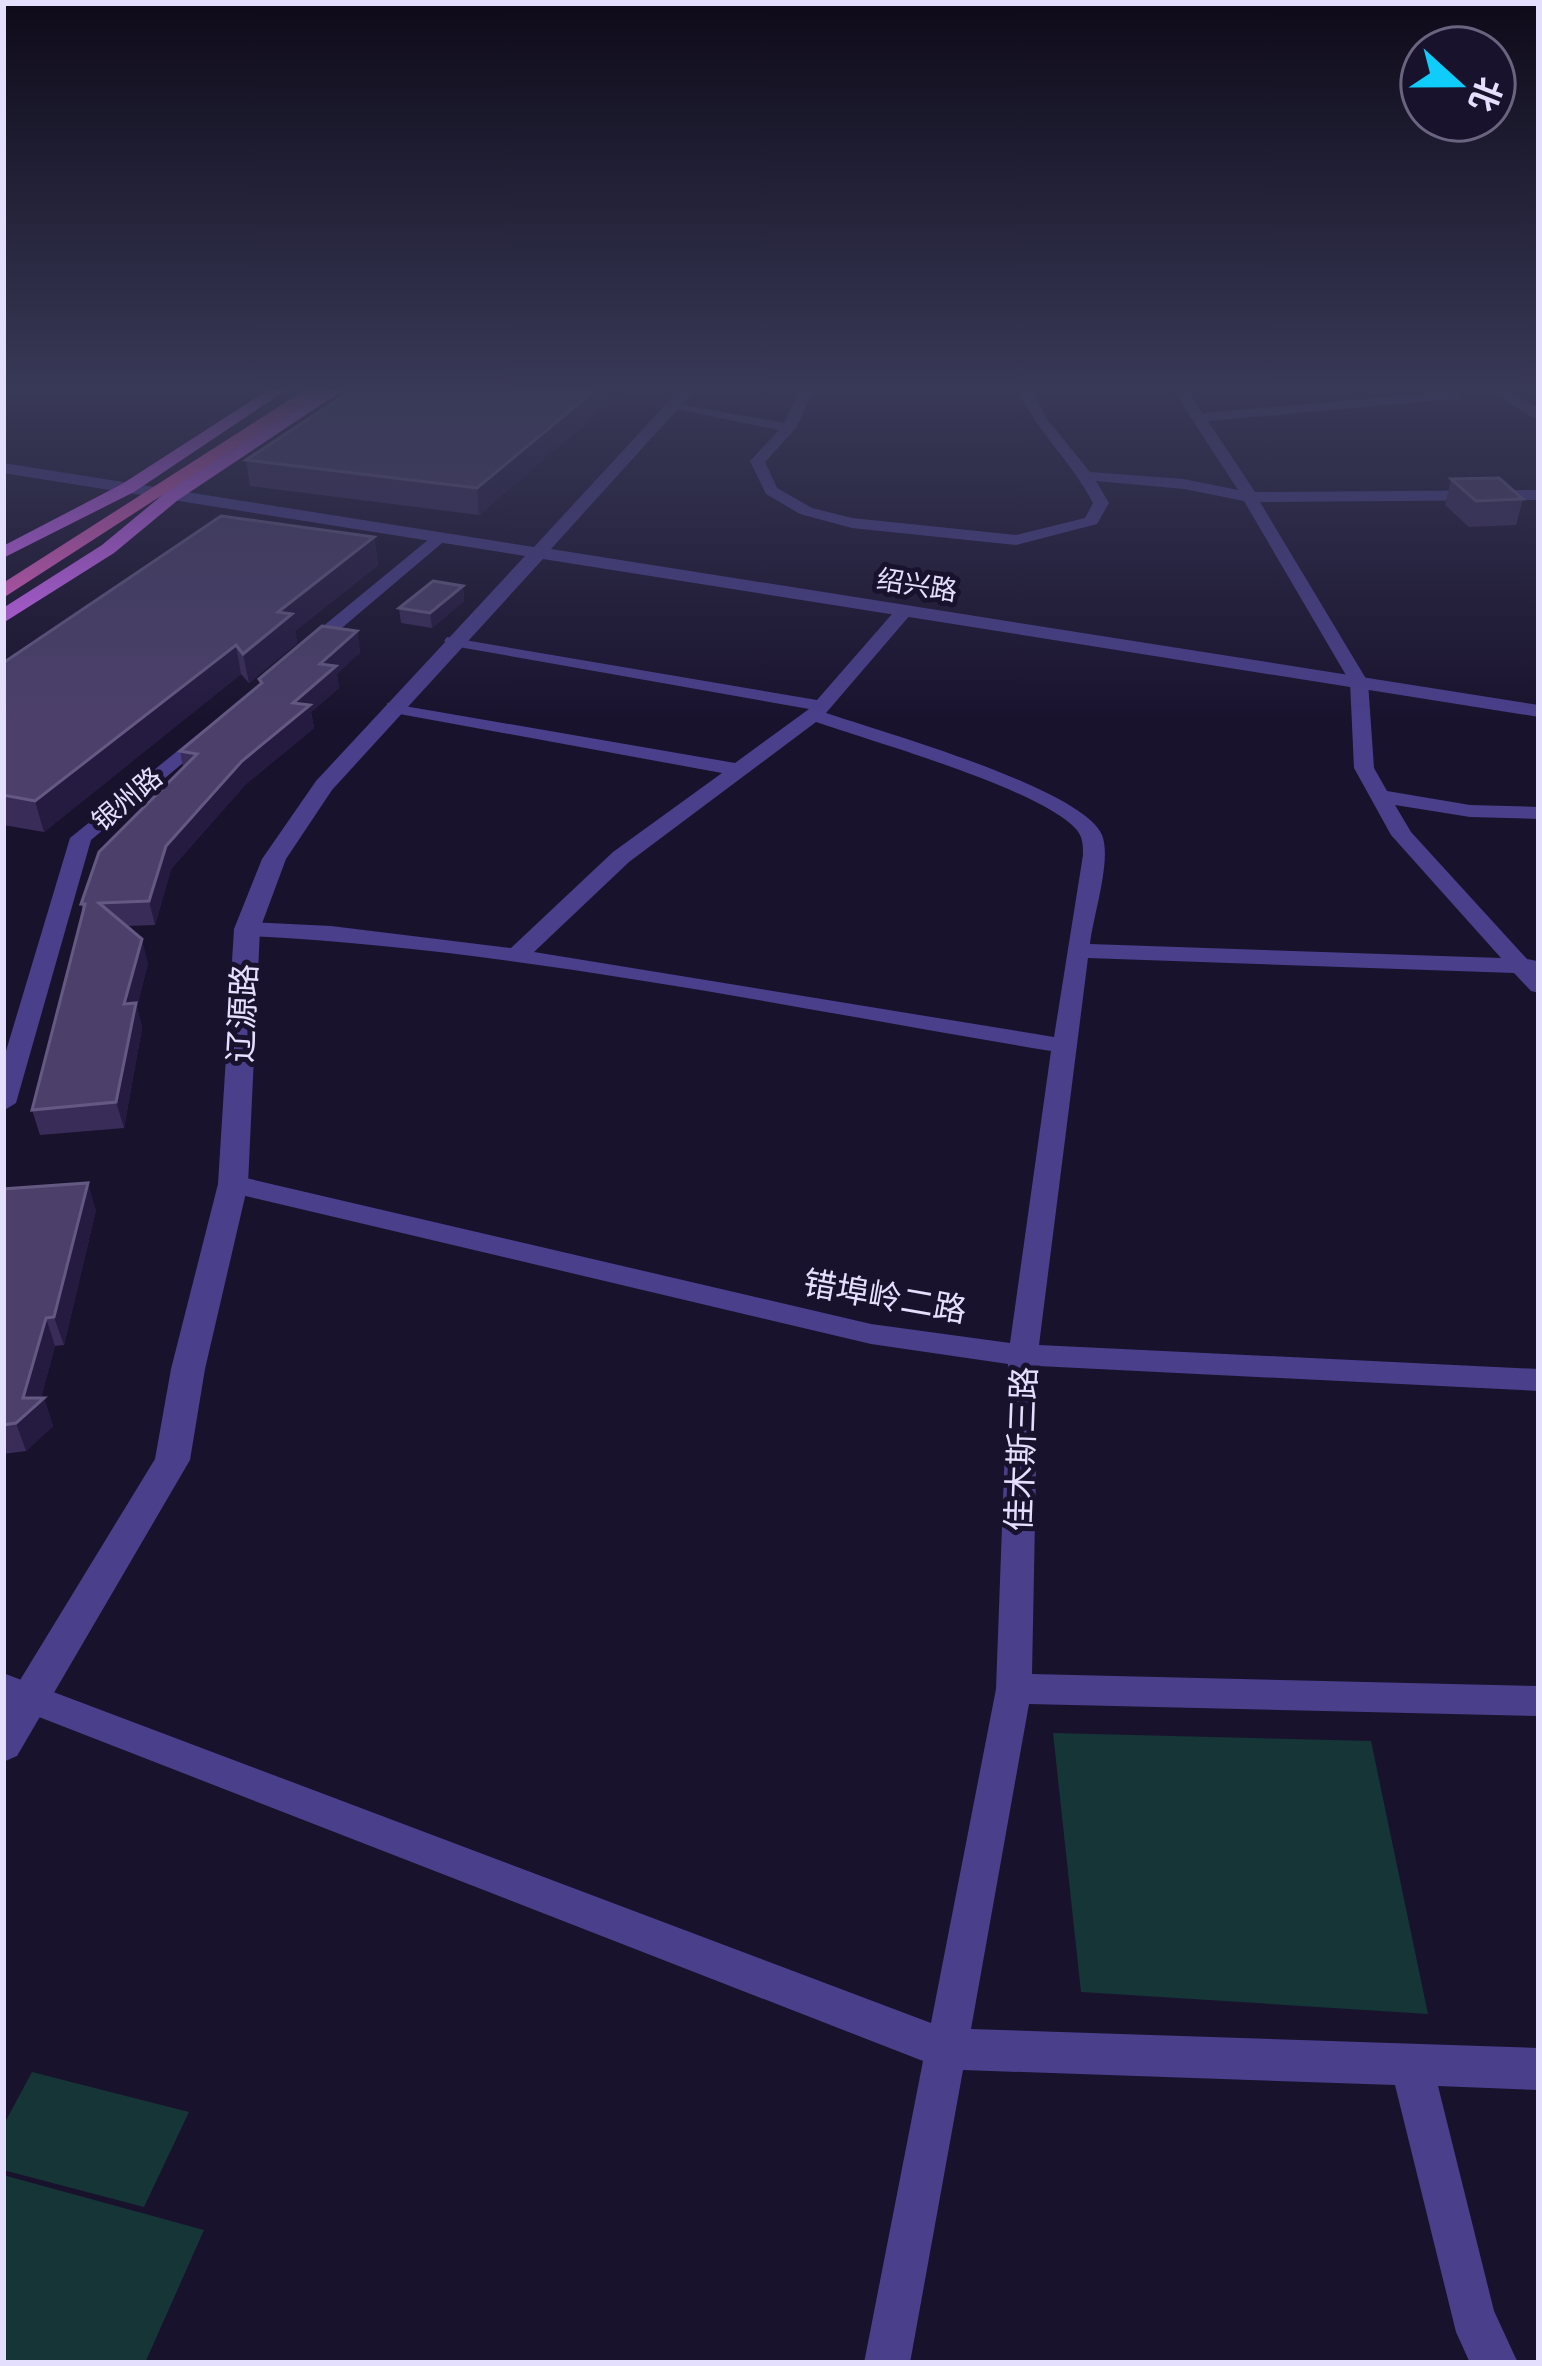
<svg xmlns="http://www.w3.org/2000/svg" width="1542" height="2366" viewBox="0 0 1542 2366" font-family="Montserrat,'Noto Sans SC',sans-serif">
<style>
.green{fill:#153537}
.lines{fill:none;stroke-linecap:round;stroke-linejoin:round}
.minor{fill:#493f8b;fill-rule:evenodd}
.tertiary{fill:#493f8b;fill-rule:evenodd}
.primary{fill:#d368fc;fill-rule:evenodd}
.trunk{fill:#e862ca;fill-rule:evenodd}
.wall{fill:#3a2c59}
.shaded-wall{fill:#251a40}
.building{fill:#4c406b;stroke:#645982;stroke-width:3}
.labels{text-anchor:middle;dominant-baseline:central;stroke-width:10;stroke-linejoin:round;paint-order:stroke}
.far-street-label{font-size:27px;fill:#e5dffe;stroke:#19122d}
.street-label{font-size:33px;fill:#e5dffe;stroke:#19122d}
</style>
<rect width="100%" height="100%" fill="#19122d"/>
<path class="green" d="M1053,1733L1371,1741L1428,2014L1081,1992Z
M32,2072L189,2112L144,2207L3,2170V2126Z
M3,2175L204,2230L145,2363H3Z"/>
<g class="lines">
<path class="minor" d="M800,390H814L796,428L765,462L777,488L812,508L852,518L1016,535L1085,518L1093,503C1072,462 1037,432 1018,390H1032L1047,419L1090,472L1184,479L1238,490L1173,390H1187L1202,413L1458,391L1463,398L1208,421L1255,492L1539,490V500L1260,502L1368,682L1374,768L1387,791L1470,805L1539,807V819L1470,817L1395,805L1411,832L1527,959L1537,961L1539,993L1531,991L1514,973L1088,958L1039,1345L1539,1369V1391L1038,1366L1032,1674L1539,1686V1716L1029,1704L971,2029L1539,2048V2090L1438,2086L1494,2311L1518,2363H1470L1456,2332L1395,2085L963,2070L910,2363H864L923,2061L3,1703V1673L931,2023L996,1689L1008,1364L871,1344L233,1193L219,1184L233,1175L871,1324L1010,1343L1051,1051C785,1007 517,949 247,936L236,929L247,922L331,926L511,948L613,852L722,773L394,713L387,711V703L735,763L809,709L453,646L444,641L447,637L817,700L899,606H911V614L826,713C879,731 1082,788 1102,835C1112,860 1093,916 1090,944L1501,958L1391,835L1354,768L1350,682L1244,501L1184,489L1096,481L1109,503L1097,524L1016,545L852,528L800,514L766,494L750,461L779,430L666,407L673,403L784,423ZM816,722C874,742 1040,789 1076,829C1083,837 1083,845 1083,855L1054,1037L534,952L629,862Z
M434,535L448,538L311,654H299V646Z
M207,727L217,733L214,737L91,840L16,1103L3,1111V1061L70,838Z"/>
<path class="tertiary" d="M679,390H695L551,549L1539,705V717L543,559L332,790L286,859L260,929L248,1184L205,1369L190,1460L17,1756L3,1762V1708L155,1459L171,1369L218,1184L234,929L262,859L316,781L525,556L3,473V463L534,547Z
M1489,390H1507L1539,409V421Z"/>
<path class="primary" d="M268,390H286L134,492L3,558V546L122,484Z
M325,390H343L178,500L114,553L3,623V608L102,545L166,492Z"/>
<path class="trunk" d="M305,390H325L3,598V583Z"/>
</g>
<path class="wall" d="M625,390L479,515L250,486L246,460Z
M1451,479L1523,499L1516,525L1469,527L1445,505Z
M374,537L378,565L295,631L297,643L249,683L241,674L44,832L3,825V663Z
M463,586L464,601L432,628L401,623L399,608Z
M357,631L360,652L337,674L339,688L311,712L314,728L246,784L171,869L155,925L127,926L148,963L137,1007L142,1028L124,1128L40,1135L32,1110L83,911L81,904L183,767L180,751L260,685L259,679Z
M3,1189L96,1210L64,1345L55,1346L41,1398H44L53,1426L26,1451L3,1454Z"/>
<path class="shaded-wall" d="M595,390H625L479,515L477,488Z
M374,537L378,565L295,631L297,643L249,683L243,654L278,612Z
M463,586L464,601L432,628L430,613Z
M357,631L360,652L337,674L339,688L311,712L314,728L246,784L171,869L155,925L149,901L166,846L293,703L320,664Z
M236,645L241,674L44,832L35,801Z
M142,939L148,963L137,1007L142,1028L124,1128L116,1102L124,1004Z
M88,1183L96,1210L64,1345L54,1317Z
M46,1318L55,1346L40,1402L44,1398L53,1426L26,1451L16,1423Z"/>
<path class="building" d="M352,390H595L477,488L246,460Z
M1499,478L1523,499L1476,501L1451,479Z
M221,516L374,537L278,612L292,614L243,654L236,645L35,801L3,795V663Z
M433,581L463,586L430,613L399,608Z
M322,626L357,631L320,664L336,666L293,703L310,705L242,761L166,846L149,901L99,903L142,939L124,1004L136,1003L116,1102L32,1110L85,904H81L99,852L197,754L180,751L262,683L259,679Z
M88,1183L54,1317L46,1318L23,1398H44L16,1423L3,1425V1189Z"/>
<linearGradient id="sky" x2="0" y2="1"><stop stop-color="#0e0a19"/><stop offset="0.54" stop-color="#383957"/><stop offset="1" stop-color="#383957" stop-opacity="0"/></linearGradient>
<rect width="1542" height="722" fill="url(#sky)"/>
<g class="labels">
<g class="far-street-label">
<text transform="translate(917 585) rotate(9)">绍兴路</text>
<text transform="translate(127 799) rotate(-40)">银州路</text>
</g>
<g class="street-label">
<text transform="translate(242 1013) rotate(-87)">辽源路</text>
<text transform="translate(885 1296) rotate(10)">错埠岭二路</text>
<text transform="translate(1021 1449) rotate(-88)">佳木斯三路</text>
</g>
</g>
<rect width="1542" height="2366" fill="none" stroke="#e5dffe" stroke-width="12"/>
<g transform="translate(1458 84) rotate(111)"><circle r="57" fill="#19122d" stroke="#6b6481" stroke-width="3"/>
<path d="M0-9L21 45L0 30L-21 45Z" fill="#0fccfa"/>
<text y="-18" font-size="33" font-weight="bold" text-anchor="middle" fill="#e5dffe">北</text>
</g>
</svg>
